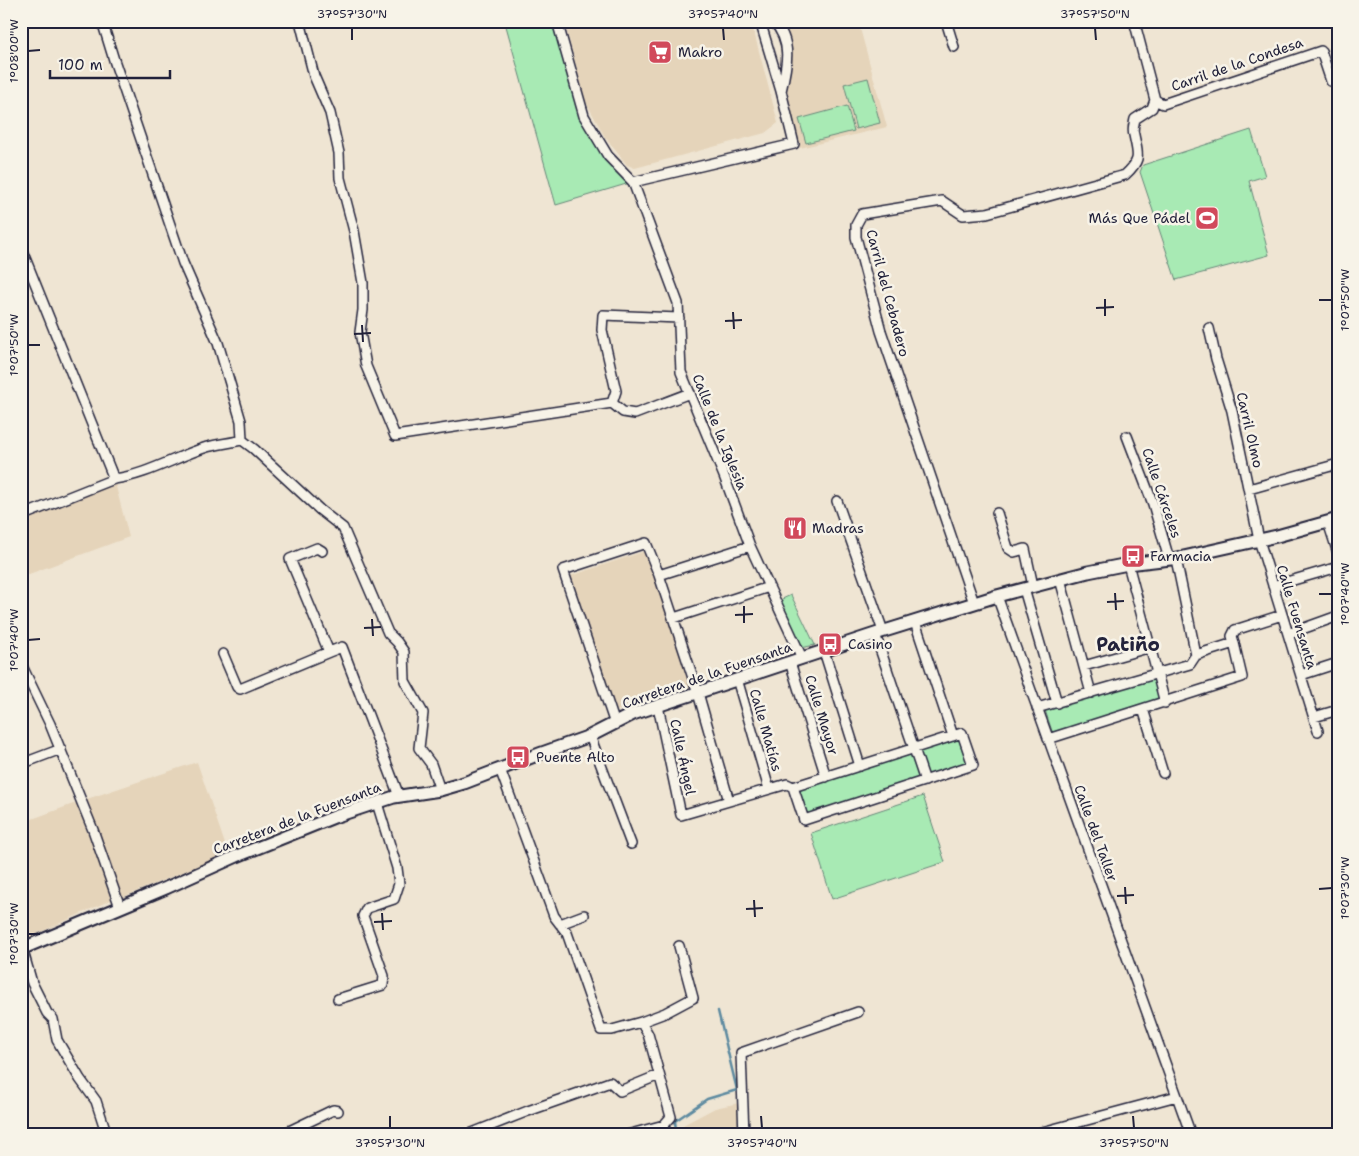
<svg xmlns="http://www.w3.org/2000/svg" width="1359" height="1156" viewBox="0 0 1359 1156" font-family="'Shantell Sans',sans-serif">
<style>
.built{fill:#e5d4ba}
.green{fill:#a8eab4;stroke:#658678}
.lines{fill:none;stroke-linecap:round;stroke-linejoin:round}
.stream{stroke:#5d8aa0;stroke-width:2.5}
.minor-casing{stroke:#22223b;stroke-width:12}
.major-casing{stroke:#22223b;stroke-width:15}
.minor{stroke:#f7f3e8;stroke-width:9}
.major{stroke:#f7f3e8;stroke-width:11}
.ticks{fill:none;stroke:#22223b;stroke-width:2}
.labels{text-anchor:middle;dominant-baseline:central;stroke-width:5;stroke-linejoin:round;paint-order:stroke}
.poi-label{font-size:14px;fill:#22223b;stroke:#f7f3e8;text-anchor:start}
.street-label{font-size:14px;fill:#22223b;stroke:#f7f3e8}
.district-label{font-size:19px;font-weight:bold;fill:#22223b;stroke:#f7f3e8}
.neatline{fill:none;stroke:#22223b;stroke-width:2}
.ticks-label{font-size:12px;text-anchor:middle;fill:#22223b}
</style>
<rect width="100%" height="100%" fill="#efe5d3"/>
<filter id="ink" filterUnits="userSpaceOnUse"><feTurbulence type="fractalNoise" baseFrequency=".02" numOctaves="2"/><feDisplacementMap in="SourceGraphic" scale="10" xChannelSelector="R" yChannelSelector="G"/><feConvolveMatrix kernelMatrix="1 2 1 2 8 2 1 2 1" color-interpolation-filters="sRGB"/></filter>
<g filter="url(#ink)">
<path class="built" d="M564,21H751L778,123L765,133L635,168L627,165L605,137L586,102Z
M779,21H858L887,127L800,148L784,89L791,68L792,55L790,41L783,26Z
M114,479L129,537L21,577V516Z
M645,551L692,686L616,711L570,576Z
M197,762L228,853L121,898L84,800Z
M76,803L113,899L21,941V823Z
M739,1103L741,1135H688L683,1125L715,1108Z"/>
<path class="green" d="M521,21H557L584,116L608,156L633,182L556,205L506,26Z
M868,78L880,123L856,129L844,84Z
M847,106L854,131L806,143L799,119Z
M1251,130L1265,176L1249,181L1269,255L1176,280L1140,172L1143,165Z
M791,595L815,645L801,648L780,600Z
M1152,675L1161,704L1054,737L1044,707Z
M962,733L973,765L804,820L793,787Z
M923,796L945,862L832,899L811,833Z"/>
<g class="lines">
<path class="stream" d="M678,1135L676,1130L675,1121L707,1099L737,1090L718,1011"/>
<g class="minor-casing">
<path id="minor" d="M102,21L114,60L183,263L218,343L241,421L242,440
M300,21L314,76L330,113L339,153L340,178L354,231L363,283V310L360,332L366,366L395,436L612,403L616,391L602,330L603,315L679,318
M557,21L584,116L608,156L633,182L678,303L681,372L724,476L750,546L802,658
M773,21C793,41 787,66 781,91
M946,21L954,47
M1155,100L1163,104L1321,51L1331,81L1338,79
M633,182L794,144L781,91L760,21
M21,248L114,479L21,516
M1209,328L1216,359L1232,411L1259,540L1318,731
M612,403L623,412L635,414L690,393
M1127,436L1153,504L1169,559
M114,479C147,475 175,457 207,447C218,444 230,443 242,440L254,449L320,510L343,528L388,633L397,642L404,652L405,681L423,713L419,748L431,764L440,790
M1249,489L1338,464
M837,501L883,631
M997,513L1008,548L1014,552L1025,549L1033,586
M1328,522L1338,553
M322,551L317,548L290,559L329,652L342,647L399,796
M1176,559L1196,655
M1128,564L1165,703
M659,575L750,546
M1060,579L1091,693
M1273,586L1338,567
M1024,589L1057,703
M997,596L1191,1135
M974,603L881,331L856,237V225L862,214L942,201L963,215L987,213L1125,175C1142,159 1138,156 1134,135C1132,130 1134,124 1135,119L1152,108L1155,100L1135,24L1136,21
M674,618L769,587
M915,622L953,736
M875,634L925,781
M1288,634L1338,616
M1234,643L1232,636L1235,630L1282,615
M824,651L860,766
M223,654L237,687L240,689L329,652
M790,662L826,777
M21,664L50,724L93,830L120,907
M1084,666L1151,647
M1301,675L1338,663
M737,679L769,789
M658,706L681,815L787,784L793,787
M1037,708L1190,664L1196,655L1234,643L1242,677L1048,739
M1143,709L1163,773
M1314,717L1338,710
M615,724L563,570L646,543L659,575L698,693L729,801
M962,733L973,765L804,820L793,787Z
M590,736L631,844
M21,764L61,749
M500,769L554,916L567,933L601,1030H612L641,1022L648,1034L671,1117L664,1125L627,1135
M560,924L584,915
M22,948L32,983L47,1013L53,1019L57,1040L80,1079L96,1101L107,1135
M338,999L383,985L384,976L363,916L367,908L394,899L399,884L397,868L377,803
M641,1022L665,1013L693,998L679,946
M281,1135L333,1110L338,1111
M467,1135L528,1111L610,1082L620,1091L659,1075
M744,1135L741,1053L858,1012
M1031,1135L1177,1096"/>
</g>
<g class="major-casing">
<path id="major" d="M21,949L166,888L237,856L334,817L394,797L440,790L464,783L542,753L590,736L633,714L875,634L997,596L1088,572L1128,564L1179,558L1277,536L1338,519"/>
</g>
<use href="#minor" class="minor"/>
<use href="#major" class="major"/>
</g>
</g>
<path class="ticks" d="M352,28V40M723,28L724,40M1095,28L1096,40M28,51L40,50M1105,299V316M1319,300H1332M1096,308L1114,307M733,312L734,329M725,321L742,320M362,325L363,342M354,334L371,333M28,345H40M1115,593L1116,610M1319,594H1332M1107,602L1124,601M744,606V623M735,615L753,614M372,619L373,636M364,628L381,627M28,640L40,639M1125,887L1126,904M1319,889L1332,888M1117,896L1134,895M754,900L755,917M746,909L763,908M382,913L383,930M374,922L392,921M28,934H40M390,1116V1128M761,1116L762,1128M1133,1116L1134,1128"/>
<defs>
<g id="supermarket-square" transform="scale(1.25)"><rect x="-9" y="-9" width="18" height="18" rx="4" fill="#d1495b" stroke="#f7f3e8"/><path d="M-6-5.5h2.5l.6 2H6L4.5 2H-2.5L-4.4-4H-6ZM-1.5 3.2a1.3 1.3 0 1 0 .1 0ZM3 3.2a1.3 1.3 0 1 0 .1 0Z" fill="#fff"/></g>
<g id="stadium-square" transform="scale(1.25)"><rect x="-9" y="-9" width="18" height="18" rx="4" fill="#d1495b" stroke="#f7f3e8"/><path d="M0-5a6.5 5 0 1 0 0 10a6.5 5 0 1 0 0-10ZM-3.5-1.8h7v3.6h-7Z" fill="#fff"/></g>
<g id="restaurant-square" transform="scale(1.25)"><rect x="-9" y="-9" width="18" height="18" rx="4" fill="#d1495b" stroke="#f7f3e8"/><path d="M-5-6h1v4h1v-4h1v4h1v-4h1v5L-1.5 .5V6h-2V.5L-5-1ZM5-6V6H3V1.5H1.5Q1.5-4 5-6Z" fill="#fff"/></g>
<g id="bus-square" transform="scale(1.25)"><rect x="-9" y="-9" width="18" height="18" rx="4" fill="#d1495b" stroke="#f7f3e8"/><path d="M-5-6H5V4H4V6H2V4H-2V6H-4V4H-5ZM-3.5-4V0h7V-4ZM-3.5 1.2v1.5H-2V1.2ZM2 1.2v1.5H3.5V1.2Z" fill="#fff"/></g>
</defs>
<g fill-rule="evenodd">
<use href="#supermarket-square" x="660" y="52"/>
<use href="#stadium-square" x="1207" y="218"/>
<use href="#restaurant-square" x="795" y="528"/>
<use href="#bus-square" x="1133" y="556"/>
<use href="#bus-square" x="830" y="644"/>
<use href="#bus-square" x="518" y="757"/>
</g>
<g class="labels">
<g class="poi-label">
<text x="678" y="52">Makro</text>
<text x="1190" y="218" text-anchor="end">Más Que Pádel</text>
<text x="812" y="528">Madras</text>
<text x="1150" y="556">Farmacia</text>
<text x="848" y="644">Casino</text>
<text x="536" y="757">Puente Alto</text>
</g>
<g class="street-label">
<text transform="translate(1237 64) rotate(-19)">Carril de la Condesa</text>
<text transform="translate(888 293) rotate(75)">Carril del Cebadero</text>
<text transform="translate(1250 430) rotate(77)">Carril Olmo</text>
<text transform="translate(720 432) rotate(68)">Calle de la Iglesia</text>
<text transform="translate(1162 493) rotate(71)">Calle Cárceles</text>
<text transform="translate(1297 617) rotate(73)">Calle Fuensanta</text>
<text transform="translate(707 675) rotate(-19)">Carretera de la Fuensanta</text>
<text transform="translate(822 715) rotate(73)">Calle Mayor</text>
<text transform="translate(766 730) rotate(74)">Calle Matías</text>
<text transform="translate(683 757) rotate(78)">Calle Ángel</text>
<text transform="translate(297 818) rotate(-21)">Carretera de la Fuensanta</text>
<text transform="translate(1096 833) rotate(70)">Calle del Taller</text>
</g>
<g class="district-label">
<text x="1128" y="644">Patiño</text>
</g>
</g>
<rect width="1359" height="1156" fill="none" stroke="#f7f3e8" stroke-width="55"/>
<path d="M50 70v8h120v-8" fill="none" stroke="#22223b" stroke-width="2.5"/>
<text x="58" y="70" font-size="15" fill="#22223b" stroke="#f7f3e8" stroke-width="4" paint-order="stroke">100 m</text>
<rect x="28" y="28" width="1304" height="1100" class="neatline"/>
<g class="ticks-label">
<text x="352" y="18">37°57'30"N</text>
<text x="723" y="18">37°57'40"N</text>
<text x="1095" y="18">37°57'50"N</text>
<text transform="translate(14 51) rotate(-90)" y="4">1°08'00"W</text>
<text transform="translate(1345 300) rotate(-90)" y="4">1°07'50"W</text>
<text transform="translate(14 345) rotate(-90)" y="4">1°07'50"W</text>
<text transform="translate(1345 594) rotate(-90)" y="4">1°07'40"W</text>
<text transform="translate(14 640) rotate(-90)" y="4">1°07'40"W</text>
<text transform="translate(1345 888) rotate(-90)" y="4">1°07'30"W</text>
<text transform="translate(14 934) rotate(-90)" y="4">1°07'30"W</text>
<text x="390" y="1147">37°57'30"N</text>
<text x="762" y="1147">37°57'40"N</text>
<text x="1134" y="1147">37°57'50"N</text>
</g>
</svg>
